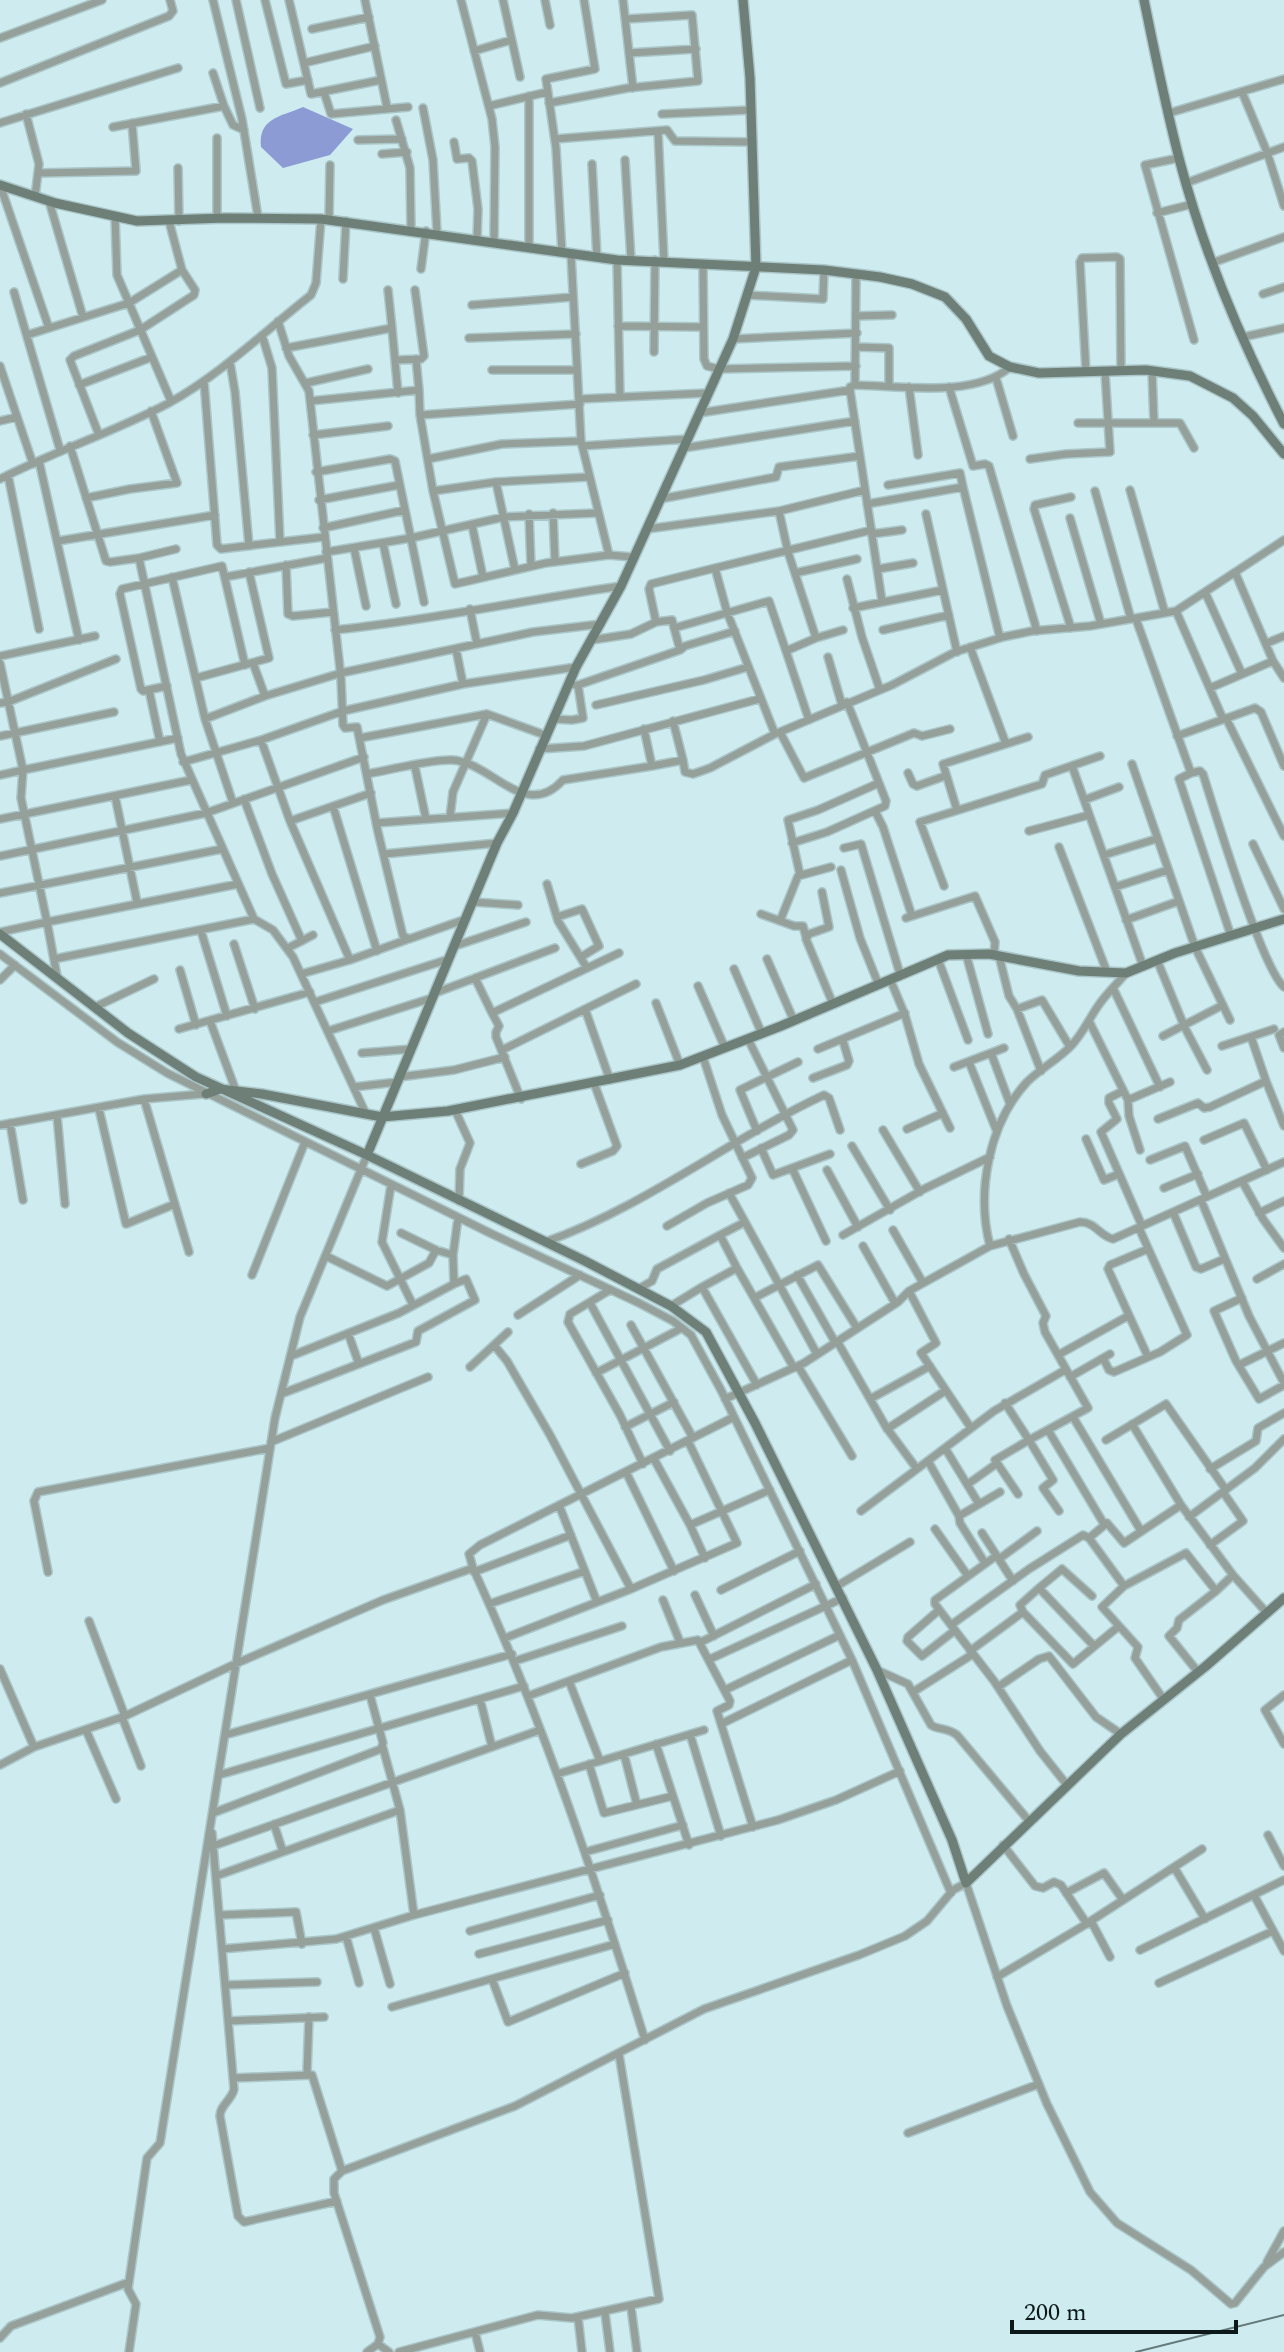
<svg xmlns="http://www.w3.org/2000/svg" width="1284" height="2352" viewBox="0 0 1284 2352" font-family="Spectral,serif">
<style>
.water{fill:#8c9bd4}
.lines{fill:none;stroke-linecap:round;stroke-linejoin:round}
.street-casing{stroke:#abc6c8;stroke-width:10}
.secondary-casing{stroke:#abc6c8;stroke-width:12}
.street{stroke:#95a09b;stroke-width:7}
.secondary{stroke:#6e7f78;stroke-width:9}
.rail{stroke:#65797a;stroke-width:2}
</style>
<rect width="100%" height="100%" fill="#ceecef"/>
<path class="water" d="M303,107L353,129L330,155L283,168L261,147C258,118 280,117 303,107Z"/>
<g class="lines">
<g class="street-casing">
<path id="street" d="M213,0L242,119L258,217
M236,0L260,108
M265,0L286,84L308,80
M289,0L311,94L381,80
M365,0L387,107
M461,0L492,119L495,147L494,242
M503,0L520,77
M545,0L550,25
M623,0L633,88
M312,29L369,17
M0,38L102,0
M474,51L511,40
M629,53L696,49
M304,63L375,46
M213,73L224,106
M0,83L169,16L173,11L170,0
M324,92L331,114L408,107
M1242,92L1267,152L1284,206
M549,103L628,88L698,81L692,15L626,19
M489,106L547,92
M423,108L433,160L437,233
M1169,113L1284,79
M26,114L39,164L35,197
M662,114L751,110
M396,120L410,168L411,229
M0,123L178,68
M113,127L224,106L233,125L244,130
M658,131L664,261
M217,138V218
M555,139L667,130L675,141L752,142
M358,140L402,139
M454,142L457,159L469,158L472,161L478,209L477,240
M382,154L407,152
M1179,158L1145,165L1194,340
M625,160L631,260
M592,164L597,258
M178,168L179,221
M40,173L136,171L132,123
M1186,183L1284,147
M0,185L49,328
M49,201L83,317
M1157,213L1193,204
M115,217L117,275L171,401
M329,220L330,165
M529,247V96
M562,253L556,148L546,79L595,69L584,0
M571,254L581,441L609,555L632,557
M617,260L620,397
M1212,263L1284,237
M703,264L704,359L707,366L719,369L856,366
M421,269L426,231
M856,274L855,385L850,387V390L882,601
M343,279L346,221
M388,290L392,328
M14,292L60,450
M1263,294L1284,287
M747,295L823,299L824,270
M472,305L573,297
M856,316L892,315
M278,321L289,356L309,391L341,678L343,725L345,728L357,727L378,832L403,936L409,939L466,919
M618,326L703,327
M27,335L129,303L182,270
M262,335L272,368L280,542L324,537
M1243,337L1284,328
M469,338L576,334
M733,339L857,333
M856,347L889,348V386
M286,348L392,328L398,393
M654,352L655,260
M416,359L419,390
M396,360L421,359L424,356L415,290
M230,362L235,392L249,546
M0,366L33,464
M492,370H577
M1152,371L1154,422
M1086,372L1080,262L1082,258L1117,257L1120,259L1121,371
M996,378L1013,436
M204,381L217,545L221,549L280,542
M306,383L368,369
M79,385L152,357
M855,385C900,386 975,398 1010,367
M909,387L918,455
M949,387L973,466L985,464L989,466L1037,631
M580,399L708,393
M310,401L419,390L420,415L433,491L455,584L546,563L609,555
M699,413L850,390
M420,415L580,404
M0,421L17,417
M1078,423H1180L1194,448
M99,435L70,360L74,356L140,330L194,295L195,290L182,270L169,221
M313,435L388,426
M70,446L106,561L110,562L139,558L181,754L254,919L273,930L293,957L366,1114
M582,446L688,439
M684,448L855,421
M428,459L502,444L581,441
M1030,459L1066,454L1110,452L1105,372
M39,461L79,640
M316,472L390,459L395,461L424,602
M8,475L39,629
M0,479C55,451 114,432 169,403C221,374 264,332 311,295L316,283L321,219
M496,482L515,570
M888,485L960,473L963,487
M1130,490L1165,613
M433,491L496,482L589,477
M1095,491L1131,619
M1071,497L1035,505L1034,509L1071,628
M86,498L130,489L177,483L151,411
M660,499L776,477L779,467L860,456
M319,500L399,485
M867,504L963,487L1000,638
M779,511L788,552L816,638L786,651L809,720
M553,513L555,562
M529,514L531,566
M926,514L957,652
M1070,518L1101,624
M472,525L483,577
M323,528L405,510
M647,529L779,511L865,490
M872,534L902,530
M58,541L215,515
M383,543L396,604
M354,548L366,606
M326,552L411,538L504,517L598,513
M139,558L176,549
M286,565L288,614L293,616L333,612
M878,569L913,563
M1235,572L1273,661L1284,678
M795,573L857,559
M172,577L205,719L233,803
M225,577L327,558
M847,579L862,637L880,690
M1205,592L1242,674
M853,608L943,590
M470,609L477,644
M1176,611L1223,719
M1136,619L1191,773L1179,779L1231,936
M674,628L769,601L786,651
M335,630C431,620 526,600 621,586
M883,630L949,615
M816,638L843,630
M592,640L631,634L656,622L649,589L651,584L715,568
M1267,643L1284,636
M970,647L1006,744
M456,649L463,684
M680,650L685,646L735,631
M0,656L95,636
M828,657L842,705
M0,663L23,770L178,738
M253,663L265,696
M196,678L269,658L249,572
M578,685L680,650L672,620L656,622
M167,686L143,691L141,689L120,594L122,589L222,566L245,665
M1210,688L1273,661
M149,690L160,742
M0,703L8,702L116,659
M596,705L704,680L748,667
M1226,718L1284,836
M205,719L265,696L341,673L533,632L601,624
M553,719L572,720L583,718L578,685H575
M780,732L804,778L914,733L922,736L950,729
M775,734L727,612L715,568L872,530
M0,736L114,712
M1177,736L1255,708L1261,712L1284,766
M360,738L487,714L545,735
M261,740L290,821L350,960L301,974
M539,749L584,746L759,699
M683,760L685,772L693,774L710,768L775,734L892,685L955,652L1003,637L1032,631L1090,626L1176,611L1284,540
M183,762L261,740L343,711L463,684L576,667
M1132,764L1195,947L1230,1020
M652,766L683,760L673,721
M1072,766L1143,966
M415,767L426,819
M908,773L913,784L917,786L945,776
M1191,773L1200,771L1203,774C1214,809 1262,969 1284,987
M367,774C390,770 431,759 452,760C492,762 525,822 563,780L652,766L644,729
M0,775L23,770L21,798L47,922L0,932
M115,796L137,902
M244,799L272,874L302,941
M1084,800L1119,787
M333,806L377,951
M957,810L943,764L1028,737
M875,811L883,827L912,916
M450,817L453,792L487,714
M0,819L191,780
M290,821L371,793
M376,823L513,813
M1029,831L1089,815
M792,843L827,832L885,806L886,801L879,783
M1253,844L1284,909
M1059,847L1107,972
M844,848L861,844L900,974
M384,854L497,843
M1104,855L1156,839
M0,856L206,813L364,757
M841,870L860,938L878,983
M800,875L788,820L818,810L879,783L847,702
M547,884L558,921L587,968
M944,886L920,822L1042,784L1045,775L1100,756
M1115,887L1168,870
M822,892L829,927L809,934L806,939L833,1004
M0,893L222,849
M473,902L518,905
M761,914L794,926H803L806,937
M557,917L582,909L599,946L581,957
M906,918L975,896L995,942L994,955
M1126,920L1179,901
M780,921L798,876L831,867
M201,931L227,1016
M234,944L255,1009
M455,946L526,922
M288,948L313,935
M0,954L117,1042L167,1073L492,1234L639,1303L673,1321L691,1335L721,1390L852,1660L951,1893
M966,954L988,1034
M999,956L1009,996L1017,1009
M54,959L254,919
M767,959L794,1021
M938,959L968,1040
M350,960L406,940
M1157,960L1185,1028L1207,1070
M734,969L762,1034
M180,970L196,1025
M57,976L47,922L238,884
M475,978L492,1013L619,953
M890,979L905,1015L919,1064L950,1128
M0,980L15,965
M698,986L725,1048
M1113,988L1160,1087
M435,993L555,948
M315,1002L449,959
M656,1003L680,1065
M95,1007L154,979
M585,1009L610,1080
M492,1013L499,1026L496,1032V1037L521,1099
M210,1021L236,1091
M1089,1021L1128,1100L1129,1116L1140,1150
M179,1029L310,992
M328,1031L432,998
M1284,1032L1279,1035L1284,1048
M1163,1036L1223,1005
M1222,1046L1274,1029
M818,1049L905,1013
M502,1050L636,984
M362,1053L411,1049
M991,1053L1010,1104
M969,1062L997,1132
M954,1067L1004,1048
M1041,1071L1017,1009L1042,1000L1070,1047
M399,1077L454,1070L505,1057
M813,1078L847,1065L849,1061L843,1041
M1266,1081L1284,1126
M354,1087L397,1082
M1123,1091L1109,1098V1103L1117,1119L1101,1132L1142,1226
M144,1099L189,1252
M1128,1100L1170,1082
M99,1109L126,1224L175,1204
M455,1110L470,1143L460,1169L459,1201
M57,1115L65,1204
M1158,1119L1198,1103L1204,1108L1210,1107L1266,1081L1251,1037
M10,1123L23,1200
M0,1125L144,1099L203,1094
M907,1129L943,1113
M883,1130L920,1192
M757,1131L740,1090L798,1062
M1086,1139L1104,1180L1119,1174
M1204,1140L1244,1123L1267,1170
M852,1146L890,1210
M761,1148L773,1175L830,1154
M742,1158L789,1135L793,1130L748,1039
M1150,1160L1185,1146L1207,1197
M581,1164L613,1151L617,1146L594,1083
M792,1168L826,1241
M827,1170L858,1227
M1242,1181L1263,1219L1284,1248
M391,1185L382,1242L413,1305
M1164,1188L1198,1174
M729,1193L745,1222
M1201,1200L1249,1316L1284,1383
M1173,1212L1196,1267L1201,1269L1224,1259
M1259,1213L1284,1201
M667,1226L707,1203L748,1185L752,1178L722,1115L703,1057
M893,1230L923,1283
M401,1233L436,1250
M720,1235L745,1222L817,1354
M843,1235L924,1189L990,1157
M545,1242C643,1208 730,1139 824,1095L829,1098L840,1130
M863,1246L895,1303
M990,1246C976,1192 989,1123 1027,1082C1040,1069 1057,1060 1070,1047C1082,1035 1089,1019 1098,1006C1106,994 1117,984 1126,973
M326,1256L387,1286L429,1263L436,1250L453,1255
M252,1275L305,1142
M797,1275L835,1342
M1257,1279L1284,1264
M702,1287L737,1268L794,1368
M638,1289L652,1281L657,1269L720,1235L737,1268
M610,1290L570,1314L568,1322L620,1415L643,1464
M909,1291L936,1343L921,1353L971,1428
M754,1298L818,1265L857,1328
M1242,1298L1214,1311L1236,1361L1259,1399L1284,1385
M590,1303L670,1451
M671,1306L702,1287L757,1385
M518,1315L580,1275
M631,1325L693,1438
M348,1333L359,1364
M837,1341L886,1427L917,1469L861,1511
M494,1345L507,1361L550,1435L631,1589
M1058,1355L1128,1316
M291,1356L399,1313L454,1284L453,1255L458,1218
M1148,1357L1108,1269L1110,1265L1148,1249
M1103,1358L1109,1370L1114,1372L1160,1352L1187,1335L1139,1228
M1239,1365L1284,1343
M798,1366L852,1456
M470,1367L508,1332
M596,1373L682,1328
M1070,1377L1110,1354
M281,1394L416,1342L418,1331L475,1300L466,1279L454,1284
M725,1399L804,1363L898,1302L909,1291L990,1246L1080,1222C1095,1222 1100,1236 1113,1239L1284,1162
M870,1399L930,1366
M1005,1403L1029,1440L1088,1408L1045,1332L1043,1323L1046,1316L1024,1274L1009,1239
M1073,1417L1141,1531
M1132,1424L1181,1505
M625,1427L674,1402
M887,1429L945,1391
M1048,1430L1104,1524
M1106,1440L1166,1404L1226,1490
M271,1442L428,1377
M945,1448L979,1504
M654,1459L690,1525L770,1490
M928,1461L959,1516L1000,1492
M917,1469L994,1411L1065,1370
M1210,1469L1256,1441L1258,1428L1284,1413
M626,1472L674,1571
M968,1484L996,1464
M1018,1494L995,1460L1029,1440L1053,1480L1043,1488L1059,1511
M559,1505L597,1602
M959,1516L960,1523L985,1563
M1189,1517L1255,1468L1284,1439
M690,1525L705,1558
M935,1529L968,1576
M982,1533L1013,1581
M1210,1545L1243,1521L1223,1492
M996,1556L935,1600V1604L951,1625L1029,1569L1083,1535L1089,1538
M999,1559L1037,1531
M48,1572L34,1501L38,1492L270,1448
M474,1572L571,1535
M1233,1575L1181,1505L1124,1543L1107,1523L1089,1538L1124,1586L1186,1553L1216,1591L1233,1575L1266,1612
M837,1586L910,1542
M1124,1586L1102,1607L1138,1647L1135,1658L1164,1700
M1039,1588L1062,1569L1092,1596
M721,1590L800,1551
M695,1595L714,1636
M663,1600L680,1642
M489,1604L585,1571
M939,1610L908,1637L907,1641L922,1656L954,1631
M1023,1612L1020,1605L1039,1588L1094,1646
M89,1621L125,1716
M951,1625L994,1681L1040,1751L1067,1785
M505,1638L631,1589L737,1543L688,1441
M701,1642L816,1584
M970,1651L1023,1612L1073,1664L1119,1626
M710,1659L843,1598
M515,1661L622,1626
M0,1669L34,1747L125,1716L235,1664L383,1600L473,1568
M877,1670L908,1684L931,1725C937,1730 947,1727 957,1735L1029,1821
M1198,1672L1169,1636L1177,1628L1179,1620L1216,1591
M569,1681L600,1761
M998,1687L1039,1659L1049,1656L1096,1717L1121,1734
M725,1690L840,1635
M913,1692L973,1654
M1284,1695L1265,1710L1284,1744
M528,1696L661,1647L698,1640L730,1701L729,1705L717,1711L753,1827
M480,1699L492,1747
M122,1717L141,1766
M721,1724L852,1660
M86,1730L116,1799
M690,1734L721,1836
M225,1735L512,1654
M656,1744L689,1845
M383,1748L400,1810L414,1915
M624,1754L637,1805
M589,1764L604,1813L673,1796
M0,1765L34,1747
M557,1774L704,1730
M219,1775L524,1686
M213,1813L381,1749L383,1743L370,1695
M274,1824L283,1852
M212,1833L234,2089C232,2100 220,2105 220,2116L238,2216L244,2222L337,2201
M1268,1835L1284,1866
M1003,1845L1035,1886L1043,1888L1054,1882L1061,1885L1087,1924
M213,1846L540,1730
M585,1852L683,1825
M1174,1867L1205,1919
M216,1876L400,1810
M1066,1893L1104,1873L1123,1900
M1254,1895L1284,1951
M220,1915L296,1912L302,1944
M1091,1921L1110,1957
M374,1928L390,1984
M470,1931L600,1895
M346,1936L359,1983
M222,1949L336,1939L414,1915L778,1820L836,1800L900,1771
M1140,1950L1284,1880
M479,1954L608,1920
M997,1977L1083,1926L1202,1849
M492,1979L508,2022L625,1973
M1159,1983L1273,1931
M225,1985L317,1982
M392,2007L615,1944
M228,2021L324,2017
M645,2040C596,1880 543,1721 473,1568L469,1554L480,1545L734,1417
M307,2073L309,2017
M233,2078L312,2075L342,2171
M908,2133L1039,2084
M1267,2262L1284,2231
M631,2307L637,2352
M605,2313L610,2352
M578,2317L582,2352
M475,2332L480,2352
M0,2338L11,2326L129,2282
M378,2344L389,2352
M129,2352L136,2304L128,2289L147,2158L160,2143L275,1418L300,1317L367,1155
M367,2352L378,2344L380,2337L334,2193V2179L342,2171L515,2106L704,2009L859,1955L905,1936L927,1921L953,1890L966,1883L1007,2006L1047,2104L1090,2192L1117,2223L1191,2270L1231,2304L1235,2303L1264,2267L1284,2252
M399,2352L538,2315L572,2318L659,2299L619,2054"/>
</g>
<g class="secondary-casing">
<path id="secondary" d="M1144,0C1155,54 1166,109 1180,162C1204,253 1241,341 1284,424
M0,185L55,203L137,221L225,218L321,219L617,260L824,270L880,277L912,284L945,297L966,319L989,356L1010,367L1039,373L1146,370L1190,376L1233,398L1253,416L1284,454
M0,934L128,1033L196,1077L367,1155L585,1261L671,1306L706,1332L755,1423L877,1670L952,1840L966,1883L1121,1734L1206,1666L1284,1598
M206,1094L220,1089L262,1094L382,1117L448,1111L680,1065L781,1026L948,955L989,954L1079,971L1126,973L1175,953L1284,919
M367,1155L497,843L513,813L576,667L621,586L733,339L756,267L750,78L743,0"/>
</g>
<use href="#street" class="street"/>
<use href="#secondary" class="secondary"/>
<path class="rail" d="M1136,2352L1284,2315"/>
</g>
<path d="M1012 2320v12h224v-12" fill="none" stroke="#0d1819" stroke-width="4"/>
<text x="1024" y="2320" font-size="24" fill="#0d1819" stroke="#ceecef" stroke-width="6" paint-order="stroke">200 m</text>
</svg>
